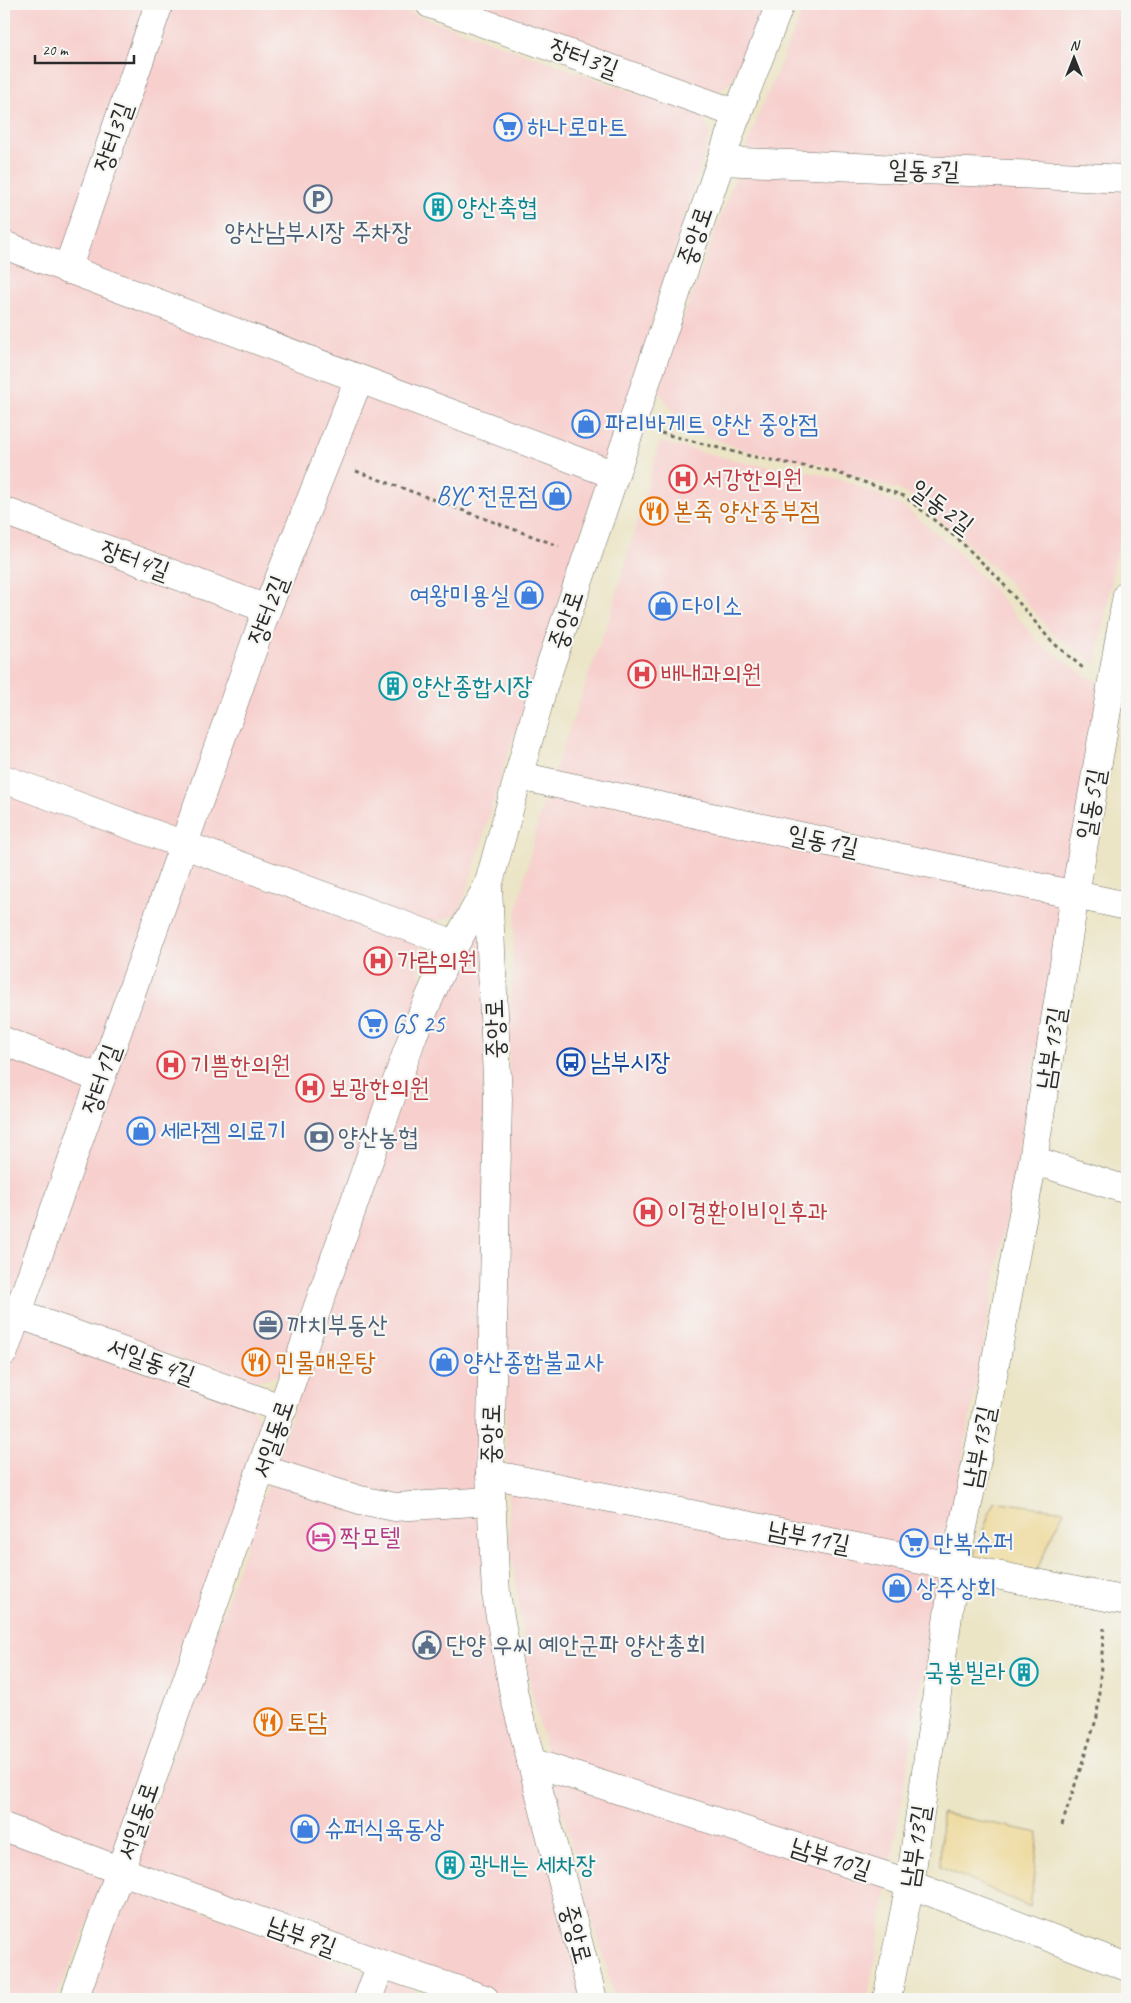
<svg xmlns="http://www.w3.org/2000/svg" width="1131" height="2003" viewBox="0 0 1131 2003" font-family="Caveat,'Poor Story',sans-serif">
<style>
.built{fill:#f7d0ce}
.sand{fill:#eeda9e;stroke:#8c8264}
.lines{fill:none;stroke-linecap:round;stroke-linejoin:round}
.minor-casing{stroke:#6e6c61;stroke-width:29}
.major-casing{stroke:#6e6c61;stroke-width:29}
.path{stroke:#6e6c61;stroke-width:3;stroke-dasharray:4 4;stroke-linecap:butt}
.minor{stroke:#fff;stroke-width:28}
.major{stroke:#fff;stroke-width:28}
.labels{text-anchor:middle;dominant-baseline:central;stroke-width:4.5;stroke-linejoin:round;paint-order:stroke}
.street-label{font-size:25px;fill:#2b2b2b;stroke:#f6f6f2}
.shop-label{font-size:25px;fill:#366cbe;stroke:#f6f6f2;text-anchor:start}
.culture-label{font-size:25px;fill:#0d838f;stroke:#f6f6f2;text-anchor:start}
.service-label{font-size:25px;fill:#4e5e75;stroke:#f6f6f2;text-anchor:start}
.health-label{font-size:25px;fill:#be3a42;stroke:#f6f6f2;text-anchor:start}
.food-label{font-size:25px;fill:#c56008;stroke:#f6f6f2;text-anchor:start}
.transit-label{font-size:25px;fill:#164399;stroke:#f6f6f2;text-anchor:start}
.hotel-label{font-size:25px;fill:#b23c85;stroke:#f6f6f2;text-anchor:start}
</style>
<rect width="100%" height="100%" fill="#f6f6f2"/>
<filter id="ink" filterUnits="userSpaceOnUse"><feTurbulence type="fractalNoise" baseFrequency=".02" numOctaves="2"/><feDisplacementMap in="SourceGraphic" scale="10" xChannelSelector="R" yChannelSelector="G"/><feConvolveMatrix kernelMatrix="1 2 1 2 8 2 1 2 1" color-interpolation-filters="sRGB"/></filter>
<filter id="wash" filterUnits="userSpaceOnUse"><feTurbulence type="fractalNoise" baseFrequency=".0096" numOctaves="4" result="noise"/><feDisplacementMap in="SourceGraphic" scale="20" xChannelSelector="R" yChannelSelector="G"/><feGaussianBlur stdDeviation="1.12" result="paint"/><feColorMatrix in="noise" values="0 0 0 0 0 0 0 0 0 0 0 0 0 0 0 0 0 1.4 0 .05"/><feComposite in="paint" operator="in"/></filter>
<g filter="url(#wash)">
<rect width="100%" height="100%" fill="#ebe4c5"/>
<path class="built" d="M4,4H386L632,92L702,114L710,133L628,401L581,533L508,753L473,871L458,914L431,924L416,958L423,989L289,1372L249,1383L4,1297Z
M475,4H765L731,82L716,93Z
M806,4H1127V497L1096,664L1053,634L1008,581L956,533L902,491L822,465L751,452L687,430L659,392L667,361L761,109Z
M660,442L748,463L815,473L849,482L904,507L954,548L994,590L1041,645L1085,675L1103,684L926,1659L868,1999H615L559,1801L531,1690L510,1544L506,1449L509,1037L515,917L542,806L611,613Z
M482,914L491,1097L483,1470L586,1999H508L134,1867L448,968Z
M4,1317L251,1405L265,1430L113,1863L4,1821Z
M4,1835L108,1875L56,1999H4Z
M122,1881L437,1999H79Z"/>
<path class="sand" d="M994,1501L1064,1511L1035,1574L976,1563L974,1555Z
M942,1813L1039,1833L1030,1907L940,1867Z"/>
</g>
<g filter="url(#ink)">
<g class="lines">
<g class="minor-casing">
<path id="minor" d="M430,4L738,114
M721,161L1127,179
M4,245L615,475
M67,270L159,4
M4,511L267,609
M519,776L1127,906
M4,779L455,944
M4,1041L101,1079
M1033,1160L1127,1190
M4,1309L283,1409
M4,1352L267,609L359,379
M262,1469L360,1500L395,1507L491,1501
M490,1474L1127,1601
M531,1762L896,1879L1127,1967
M4,1827C163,1887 323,1945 485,1999
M74,1999L120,1871L413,1035L445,962L488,886
M368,1999L381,1964
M887,1999L910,1884L955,1566L981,1440L1033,1160L1075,894L1127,595"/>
</g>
<g class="major-casing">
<path id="major" d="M593,1999L514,1695L496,1594L490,1474L498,1099L488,886L544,684L733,125L780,4"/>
</g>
<path class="path" d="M661,433L750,456L835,472L904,496L959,540L1000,580L1051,641L1083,668
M356,471L559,546
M1062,1825L1097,1717L1104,1628"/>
<use href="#minor" class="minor"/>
<use href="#major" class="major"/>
</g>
</g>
<defs>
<g id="supermarket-ring" transform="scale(1.4375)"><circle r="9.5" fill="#f6f6f2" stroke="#3f7fe0" stroke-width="1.5"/><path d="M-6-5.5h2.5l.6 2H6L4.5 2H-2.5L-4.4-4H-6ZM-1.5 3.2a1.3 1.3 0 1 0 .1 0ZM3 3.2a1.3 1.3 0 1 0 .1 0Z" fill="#3f7fe0"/></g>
<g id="parking-ring" transform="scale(1.4375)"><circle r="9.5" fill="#f6f6f2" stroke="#5c6f8a" stroke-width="1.5"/><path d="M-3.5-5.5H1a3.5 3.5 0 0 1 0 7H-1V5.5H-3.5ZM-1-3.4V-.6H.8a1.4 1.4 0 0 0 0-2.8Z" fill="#5c6f8a"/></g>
<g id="building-ring" transform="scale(1.4375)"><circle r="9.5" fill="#f6f6f2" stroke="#0f9aa8" stroke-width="1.5"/><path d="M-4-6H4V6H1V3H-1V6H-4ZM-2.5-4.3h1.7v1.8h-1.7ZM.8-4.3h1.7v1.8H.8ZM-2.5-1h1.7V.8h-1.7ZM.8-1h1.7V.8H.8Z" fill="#0f9aa8"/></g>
<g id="shop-ring" transform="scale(1.4375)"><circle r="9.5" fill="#f6f6f2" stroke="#3f7fe0" stroke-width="1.5"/><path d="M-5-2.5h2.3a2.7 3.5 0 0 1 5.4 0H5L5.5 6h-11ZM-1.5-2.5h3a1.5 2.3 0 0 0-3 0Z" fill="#3f7fe0"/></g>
<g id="hospital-ring" transform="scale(1.4375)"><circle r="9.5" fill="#f6f6f2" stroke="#e0444e" stroke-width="1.5"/><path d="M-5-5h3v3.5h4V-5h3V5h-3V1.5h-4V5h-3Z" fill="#e0444e"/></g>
<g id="restaurant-ring" transform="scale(1.4375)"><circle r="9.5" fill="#f6f6f2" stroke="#e8710a" stroke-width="1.5"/><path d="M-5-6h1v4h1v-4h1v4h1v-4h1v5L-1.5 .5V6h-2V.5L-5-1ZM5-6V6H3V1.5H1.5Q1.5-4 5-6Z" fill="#e8710a"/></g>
<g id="bus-ring" transform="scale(1.4375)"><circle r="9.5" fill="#f6f6f2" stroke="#1a4fb4" stroke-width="1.5"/><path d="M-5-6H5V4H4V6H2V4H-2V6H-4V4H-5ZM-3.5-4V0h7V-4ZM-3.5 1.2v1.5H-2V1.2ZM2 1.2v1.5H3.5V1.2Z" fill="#1a4fb4"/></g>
<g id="bank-ring" transform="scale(1.4375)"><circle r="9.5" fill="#f6f6f2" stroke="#5c6f8a" stroke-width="1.5"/><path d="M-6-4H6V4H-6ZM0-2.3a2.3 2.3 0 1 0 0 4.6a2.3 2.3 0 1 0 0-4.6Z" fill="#5c6f8a"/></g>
<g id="office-ring" transform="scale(1.4375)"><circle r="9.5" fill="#f6f6f2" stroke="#5c6f8a" stroke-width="1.5"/><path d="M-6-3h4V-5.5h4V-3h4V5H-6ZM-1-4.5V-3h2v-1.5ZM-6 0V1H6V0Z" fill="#5c6f8a"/></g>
<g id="hotel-ring" transform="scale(1.4375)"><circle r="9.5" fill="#f6f6f2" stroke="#d1479c" stroke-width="1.5"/><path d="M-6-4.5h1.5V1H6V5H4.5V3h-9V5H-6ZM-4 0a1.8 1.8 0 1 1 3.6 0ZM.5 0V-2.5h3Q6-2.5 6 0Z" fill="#d1479c"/></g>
<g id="civic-ring" transform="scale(1.4375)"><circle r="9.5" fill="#f6f6f2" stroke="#5c6f8a" stroke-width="1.5"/><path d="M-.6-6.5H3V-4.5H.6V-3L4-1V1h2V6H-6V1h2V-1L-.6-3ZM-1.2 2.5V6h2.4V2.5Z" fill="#5c6f8a"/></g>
</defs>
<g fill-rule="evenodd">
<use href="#supermarket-ring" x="508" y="127"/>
<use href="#parking-ring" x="318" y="199"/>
<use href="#building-ring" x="438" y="207"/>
<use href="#shop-ring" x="586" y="424"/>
<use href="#hospital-ring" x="683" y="479"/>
<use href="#shop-ring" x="557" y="496"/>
<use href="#restaurant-ring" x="654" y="511"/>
<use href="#shop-ring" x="529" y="595"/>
<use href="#shop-ring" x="663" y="606"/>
<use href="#hospital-ring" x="642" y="674"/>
<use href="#building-ring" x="393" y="686"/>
<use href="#hospital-ring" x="378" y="961"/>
<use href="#supermarket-ring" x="373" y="1024"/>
<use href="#bus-ring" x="571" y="1062"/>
<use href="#hospital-ring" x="171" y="1065"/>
<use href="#hospital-ring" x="310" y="1088"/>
<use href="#shop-ring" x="141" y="1131"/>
<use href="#bank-ring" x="319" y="1137"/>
<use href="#hospital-ring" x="648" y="1212"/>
<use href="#office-ring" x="268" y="1325"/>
<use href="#restaurant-ring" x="256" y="1362"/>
<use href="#shop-ring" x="444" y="1362"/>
<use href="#hotel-ring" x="321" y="1537"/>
<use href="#supermarket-ring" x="914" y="1543"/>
<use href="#shop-ring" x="897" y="1588"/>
<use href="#civic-ring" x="427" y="1645"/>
<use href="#building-ring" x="1024" y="1672"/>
<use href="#restaurant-ring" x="268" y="1722"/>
<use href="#shop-ring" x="305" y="1829"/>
<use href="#building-ring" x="450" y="1865"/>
</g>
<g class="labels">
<g class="street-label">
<text transform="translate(584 58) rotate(20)">장터3길</text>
<text transform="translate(113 137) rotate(-71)">장터3길</text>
<text transform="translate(924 170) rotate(2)">일동3길</text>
<text transform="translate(695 236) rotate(-71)">중앙로</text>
<text transform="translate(942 507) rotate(37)">일동2길</text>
<text transform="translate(135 560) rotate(20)">장터4길</text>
<text transform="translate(268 610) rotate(-69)">장터2길</text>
<text transform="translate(566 620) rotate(-71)">중앙로</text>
<text transform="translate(1091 804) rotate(-80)">일동5길</text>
<text transform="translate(823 841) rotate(12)">일동1길</text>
<text transform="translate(495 1029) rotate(-92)">중앙로</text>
<text transform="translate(1051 1048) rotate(-81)">남부13길</text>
<text transform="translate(101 1079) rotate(-71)">장터1길</text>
<text transform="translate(151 1361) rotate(20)">서일동4길</text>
<text transform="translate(491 1434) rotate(-89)">중앙로</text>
<text transform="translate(273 1439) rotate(-71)">서일동로</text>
<text transform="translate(979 1447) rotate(-79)">남부13길</text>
<text transform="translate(809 1537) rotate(11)">남부11길</text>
<text transform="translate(138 1821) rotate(-71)">서일동로</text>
<text transform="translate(915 1846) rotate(-81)">남부13길</text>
<text transform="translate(831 1858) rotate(18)">남부10길</text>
<text transform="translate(576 1934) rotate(75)">중앙로</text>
<text transform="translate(302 1936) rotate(20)">남부9길</text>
</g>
<g class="shop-label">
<text x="527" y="127">하나로마트</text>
<text x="605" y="424">파리바게트 양산 중앙점</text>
<text x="538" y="496" text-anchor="end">BYC 전문점</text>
<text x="510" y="595" text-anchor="end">여왕미용실</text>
<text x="682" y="606">다이소</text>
<text x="392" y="1024">GS 25</text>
<text x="160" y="1131">세라젬 의료기</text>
<text x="463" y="1362">양산종합불교사</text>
<text x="933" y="1543">만복슈퍼</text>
<text x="916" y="1588">상주상회</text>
<text x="324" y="1829">슈퍼식육동상</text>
</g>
<g class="culture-label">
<text x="457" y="207">양산축협</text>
<text x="412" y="686">양산종합시장</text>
<text x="1005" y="1672" text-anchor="end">국봉빌라</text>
<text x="469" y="1865">광내는 세차장</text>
</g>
<g class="service-label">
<text x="318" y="232" text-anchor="middle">양산남부시장 주차장</text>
<text x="338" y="1137">양산농협</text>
<text x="287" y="1325">까치부동산</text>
<text x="446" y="1645">단양 우씨 예안군파 양산총회</text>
</g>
<g class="health-label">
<text x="702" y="479">서강한의원</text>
<text x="661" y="674">배내과의원</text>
<text x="397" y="961">가람의원</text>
<text x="190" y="1065">기쁨한의원</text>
<text x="329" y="1088">보광한의원</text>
<text x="667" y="1212">이경환이비인후과</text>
</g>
<g class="food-label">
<text x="673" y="511">본죽 양산중부점</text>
<text x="275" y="1362">민물매운탕</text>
<text x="287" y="1722">토담</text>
</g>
<g class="transit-label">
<text x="590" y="1062">남부시장</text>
</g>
<g class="hotel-label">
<text x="340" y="1537">짝모텔</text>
</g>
</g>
<rect width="1131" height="2003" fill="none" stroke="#f6f6f2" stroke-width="20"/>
<g transform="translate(1074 58)" stroke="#f6f6f2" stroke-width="4" paint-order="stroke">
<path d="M0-4L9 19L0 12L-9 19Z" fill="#2b2b2b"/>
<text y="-8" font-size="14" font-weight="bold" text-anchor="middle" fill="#2b2b2b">N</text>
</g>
<path d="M35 55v8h99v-8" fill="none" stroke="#2b2b2b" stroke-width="2.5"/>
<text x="42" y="55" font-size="15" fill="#2b2b2b" stroke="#f6f6f2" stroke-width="4" paint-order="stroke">20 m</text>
</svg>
